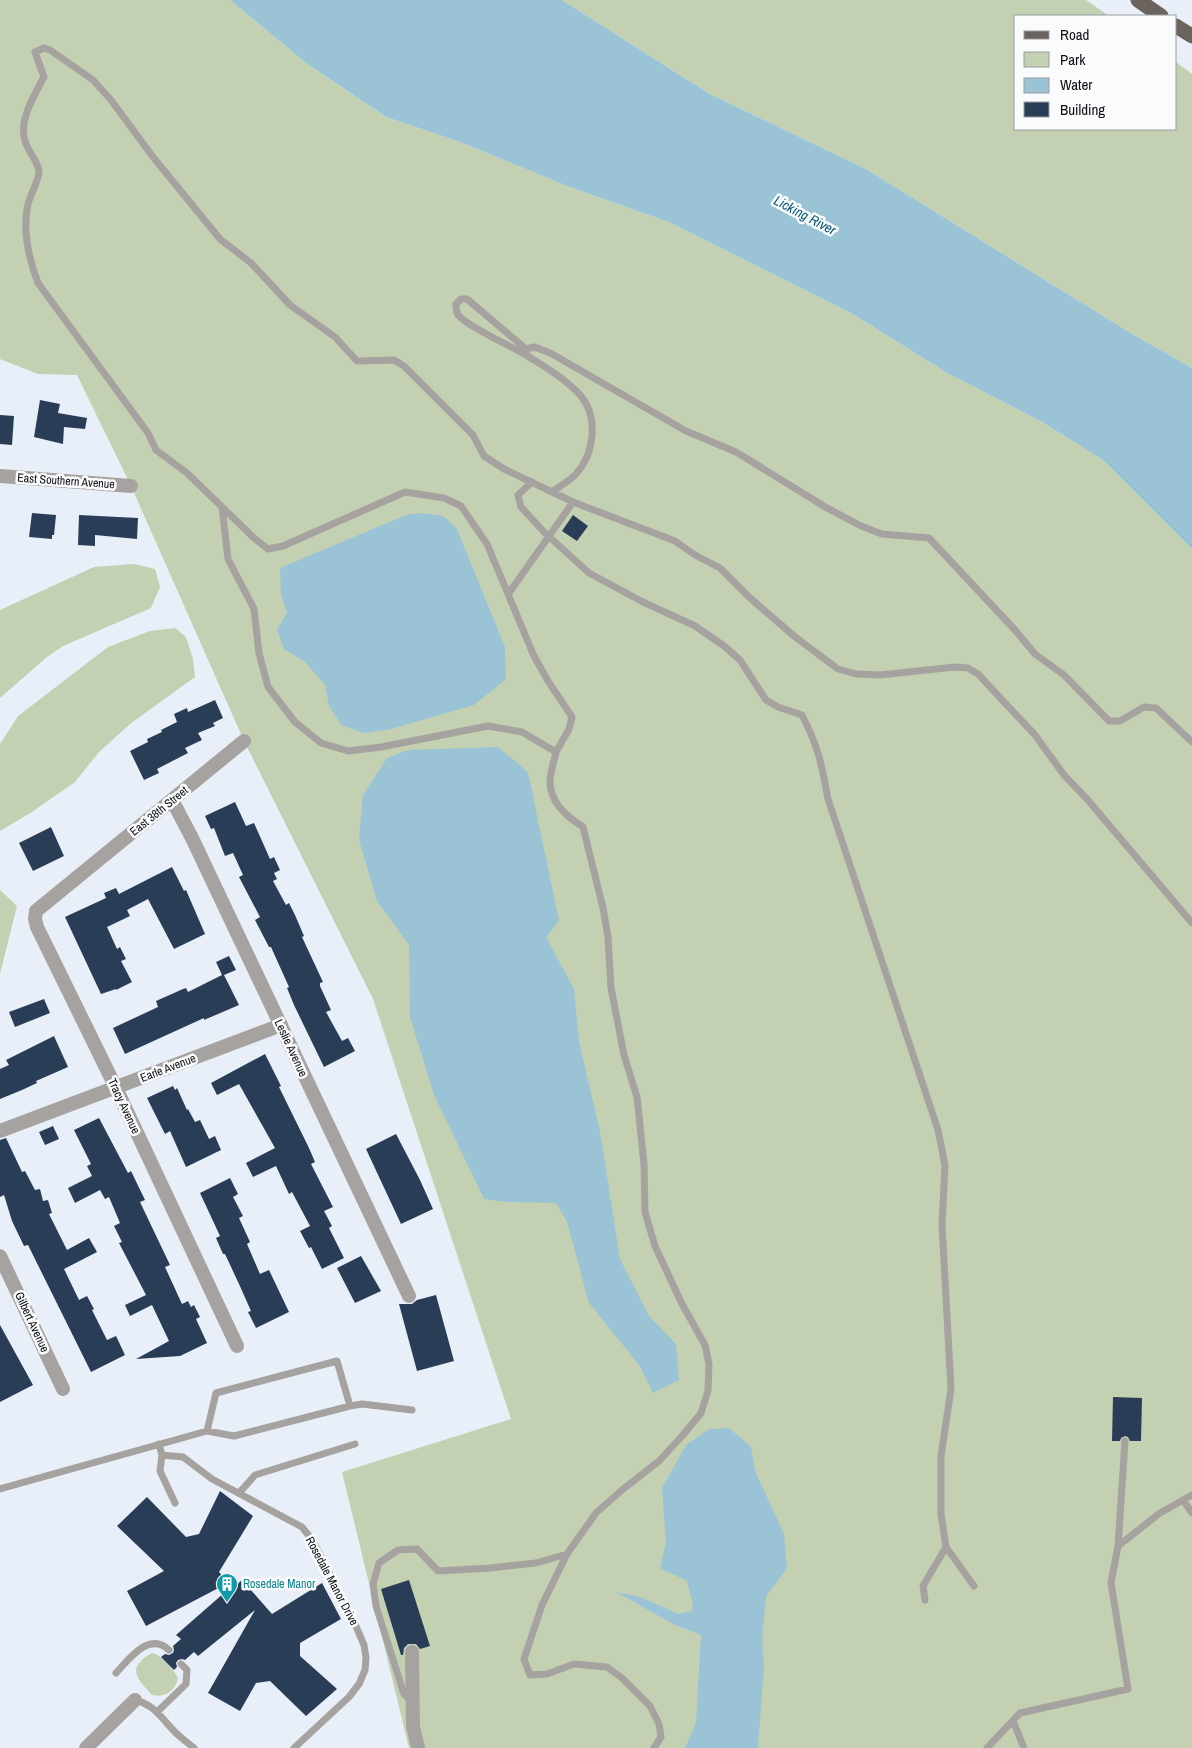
<svg xmlns="http://www.w3.org/2000/svg" width="1192" height="1748" viewBox="0 0 1192 1748" font-family="'Archivo Narrow',sans-serif">
<style>
.green{fill:#c3d1b2}
.water{fill:#9ac4d6}
.building{fill:#293d56}
.lines{fill:none;stroke-linecap:round;stroke-linejoin:round}
.lane{stroke:#a6a29f;stroke-width:7}
.street{stroke:#a6a29f;stroke-width:14}
.primary{stroke:#6a635e;stroke-width:15}
.labels{text-anchor:middle;dominant-baseline:central;stroke-width:5;stroke-linejoin:round;paint-order:stroke}
.street-label{font-size:12px;fill:#0f1114;stroke:#fafbfd}
.culture-label{font-size:12px;fill:#0d838f;stroke:#fafbfd;text-anchor:start}
.water-label{font-size:14px;font-style:italic;fill:#065b74;stroke:#fafbfd}
</style>
<rect width="100%" height="100%" fill="#e8eff8"/>
<path class="green" d="M0,0H230L306,63L386,117L460,142L567,186L671,223L851,313L947,373L1042,422L1103,460L1192,549V1748H409L342,1472L511,1419L373,999L244,741L131,486L77,375L38,374L0,359Z
M562,0H1086L1109,16H1016V129H1176V62L1192,74V368L1129,332L866,169L708,93Z
M134,564L155,569L160,587L151,608L63,646L47,657L0,698V610L94,567Z
M175,628L186,637L193,659L195,677L130,724L99,752L75,782L32,812L0,831V744L18,716L108,647L150,631Z
M0,890L17,906L0,974Z
M154,1653C165,1659 172,1668 178,1678C176,1691 164,1698 152,1695C144,1685 128,1673 141,1661C145,1657 148,1654 154,1653Z"/>
<path class="water" d="M230,0H562L708,93L866,169L1129,332L1192,368V549L1103,460L1042,422L947,373L851,313L671,223L567,186L460,142L386,117L306,63Z
M421,513L443,516L457,529L505,647L506,679L474,705L391,729L364,733L341,725L329,706L325,685L305,662L284,649L277,630L287,612L281,595L280,568L406,515Z
M498,747L528,772L559,921L546,937L574,989L579,1042L600,1131L620,1259L649,1316L676,1344L679,1380L653,1393L639,1365L589,1303L567,1222L556,1203L506,1202L484,1199L434,1095L410,1017L409,945L377,901L359,840L363,795L387,758L408,750Z
M729,1428L751,1447L755,1471L784,1534L787,1568L766,1597L762,1639L764,1667L758,1748H685L696,1722L701,1635L675,1625L616,1592L640,1597L679,1614L692,1611L693,1605L687,1581L660,1568L666,1542L662,1488L686,1445L709,1429Z"/>
<path class="building" d="M40,400L60,404L58,413L87,418L85,429L64,427L63,444L34,437Z
M0,415L14,416L12,445L0,444Z
M32,513L56,515L54,535H52V539L29,537Z
M79,515L138,518L137,539L95,535V546L78,545Z
M573,515L588,526L577,541L562,531Z
M215,700L223,718L213,723L215,726L198,733L202,740L185,748L188,753L157,769L159,773L144,780L130,751L148,742L147,739L162,732L161,730L177,722L174,714L187,708L188,712Z
M235,802L246,826L254,823L270,859L274,857L280,870L274,873L277,879L273,881L286,905L289,903L295,915L304,936L302,937L323,982L320,983V986L331,1010L326,1012L342,1041L348,1038L355,1051L324,1067L294,1005L287,988L289,987L271,947H269L255,920L260,917L239,877L243,875L233,853L225,856L214,828L211,829L205,816Z
M51,827L64,856L33,871L19,843Z
M172,867L184,891L186,890L205,934L174,949L148,899L127,910L130,916L107,927L117,949L120,947L126,959L121,961L132,982L116,990V989L101,994L65,917L106,898L104,893L116,888L119,894Z
M229,956L236,970L224,975L239,1005L204,1020V1018L125,1054L113,1028L158,1007L156,1001L183,989L186,988L188,992L222,975L216,962Z
M44,999L50,1013L15,1027L9,1012Z
M54,1036L68,1067L36,1081L37,1083L22,1090L0,1099V1069L9,1065L6,1060Z
M265,1054L281,1086L279,1087L309,1148L315,1162L311,1164L333,1207L324,1211L332,1226L329,1228L344,1258L322,1269L311,1247L309,1248L300,1231L310,1226L292,1192L289,1194L276,1166L253,1177L246,1163L275,1148L239,1084L217,1095L211,1083Z
M173,1086L175,1090L177,1088L187,1110L188,1109L195,1122L200,1120L209,1139L215,1136L221,1150L186,1167L170,1131L165,1134L147,1098Z
M99,1118L128,1173L131,1171L145,1200L140,1202L170,1265L165,1267L182,1304L188,1301L191,1307L194,1305L200,1317L196,1319L207,1343L180,1356L136,1359L169,1341L152,1305L130,1316L125,1305L146,1295L119,1243L122,1242L114,1226L120,1223L109,1197L105,1199L100,1190L75,1203L68,1188L92,1176L87,1166L91,1164L74,1130Z
M53,1126L59,1139L45,1145L39,1132Z
M396,1134L420,1180L433,1209L401,1224L366,1149Z
M6,1138L22,1172L25,1171L35,1190L40,1189L43,1201L48,1200L52,1213L49,1214L67,1250L89,1238L97,1252L64,1269L79,1300L87,1296L94,1309L92,1310L107,1340L116,1336L125,1355L91,1372L28,1245L24,1246L12,1221L4,1195L0,1197V1140Z
M230,1178L238,1194L233,1197L243,1216L239,1218L250,1242L247,1244L260,1274L269,1270L289,1312L256,1328L248,1312L251,1311L239,1284L225,1254H223L216,1238L220,1236L200,1193Z
M361,1256L381,1291L355,1303L337,1268Z
M436,1295L454,1361L417,1371L399,1304H412L417,1300Z
M0,1325L33,1385L0,1402Z
M1113,1397L1142,1398L1141,1441H1130L1128,1437L1125,1436L1121,1438L1120,1441H1112Z
M220,1491L253,1516L219,1572L228,1583L146,1626L127,1591L164,1571L117,1526L147,1497L186,1537L199,1534Z
M242,1580L272,1614L322,1583L341,1619L300,1643V1656L337,1689L306,1716L270,1681L256,1683L240,1711L208,1693L255,1610L198,1656L194,1652L185,1660L182,1659L178,1660L176,1663L177,1667L174,1670L161,1657L165,1654L169,1655L173,1653L174,1650L173,1646L181,1639L176,1635L232,1586L233,1588Z
M409,1580L430,1646L420,1649L416,1644H408L404,1648L403,1655H401L381,1589Z"/>
<g class="lines">
<path class="lane" d="M526,355C511,346 468,327 458,315C456,311 456,308 456,304L461,299H467L526,349
M532,482L518,495L521,507L544,532L589,573L643,602L695,626L724,646L740,660L766,700L778,707L802,715C818,746 822,765 828,799L938,1130L945,1165L942,1225L951,1389L941,1456V1514L946,1547L923,1586L925,1600
M552,492C559,486 570,481 576,474C594,454 599,418 581,396C566,379 545,367 526,355V349L535,347L552,354L686,431L736,452L827,508L861,526L882,534L929,538L1015,630L1035,654L1064,675L1109,721H1120L1144,707L1156,708L1192,742
M222,507L228,559L254,609L259,653L268,687L295,722L321,743L348,751L381,747L488,726L522,732L556,752C554,761 551,771 550,779C549,802 566,816 583,827L603,908L608,937L611,988L624,1055L637,1097L644,1164L645,1212L655,1246L682,1304L705,1345L709,1364L708,1391L701,1413L683,1435L659,1461L622,1490L596,1513L567,1554L536,1563L490,1568L438,1571L417,1549L398,1550L379,1563L373,1584L376,1606L404,1694L412,1701
M509,593L573,502
M556,752L569,729L572,717L548,681L534,656L487,544L461,506L444,498L405,492L283,546L268,549L254,538L187,473L156,450L148,433L38,283C29,259 22,230 28,204C30,195 39,180 39,172C38,161 30,154 26,144C17,122 34,96 44,77L35,52L44,48L50,50L93,80L111,100L153,157L220,239L251,263L290,305L335,337L357,361L394,360L404,366L473,435L484,456L504,469L573,502L675,541L695,555L720,568L749,597L794,636L838,669L856,674L880,675L955,667L968,668L978,674L1035,735L1064,775L1087,799L1192,923
M207,1431L216,1393L337,1361L350,1406
M159,1444L162,1455L183,1457L212,1479L302,1527L313,1541L355,1624L364,1645L366,1658L365,1670L359,1684L349,1697L294,1748
M162,1455L160,1471L175,1503
M0,1489L207,1431L234,1436L350,1406L362,1404L412,1410
M239,1493L255,1475L355,1444
M1183,1500L1192,1513
M1118,1546L1160,1513L1192,1495
M946,1547L974,1586
M567,1554L542,1605L524,1659L530,1675L547,1674L574,1664L607,1667L622,1678L650,1706L659,1724L661,1737L654,1748
M116,1673C129,1659 149,1631 169,1650
M135,1700C155,1705 161,1718 175,1732C181,1738 188,1743 194,1748
M157,1712L186,1684L187,1670L181,1664
M1013,1721L1024,1748
M987,1748L1020,1713L1128,1689L1111,1583L1118,1546L1125,1441"/>
<path class="street" d="M0,476L131,486
M172,800L192,838L409,1296
M0,1131L281,1025
M0,1256L63,1389
M237,1346L116,1088L37,927L35,919L36,911L244,741
M412,1652L413,1726L418,1748
M86,1748L135,1700"/>
<path class="primary" d="M1138,0L1161,16
M1176,26L1192,36"/>
</g>
<defs>
<g id="building-pin" transform="scale(1.125)"><path d="M0 17L-7.5 6A9.5 9.5 0 1 1 7.5 6Z" fill="#0f9aa8" stroke="#fafbfd"/><path d="M-4-6H4V6H1V3H-1V6H-4ZM-2.5-4.3h1.7v1.8h-1.7ZM.8-4.3h1.7v1.8H.8ZM-2.5-1h1.7V.8h-1.7ZM.8-1h1.7V.8H.8Z" fill="#fff"/></g>
</defs>
<g fill-rule="evenodd">
<use href="#building-pin" x="227" y="1584"/>
</g>
<g class="labels">
<g class="street-label">
<text transform="translate(66 481) rotate(4)">East Southern Avenue</text>
<text transform="translate(159 811) rotate(-39)">East 38th Street</text>
<text transform="translate(291 1048) rotate(65)">Leslie Avenue</text>
<text transform="translate(168 1068) rotate(-21)">Earle Avenue</text>
<text transform="translate(124 1106) rotate(65)">Tracy Avenue</text>
<text transform="translate(32 1322) rotate(65)">Gilbert Avenue</text>
<text transform="translate(332 1581) rotate(62)">Rosedale Manor Drive</text>
</g>
<g class="culture-label">
<text x="243" y="1584">Rosedale Manor</text>
</g>
<g class="water-label">
<text transform="translate(805 215) rotate(28)">Licking River</text>
</g>
</g>
<rect x="1014" y="15" width="162" height="115" fill="#fafbfd" stroke="#9c9da0"/>
<rect x="1024" y="31" width="25" height="8" fill="#6a635e" stroke="#9c9da0"/>
<text x="1060" y="40" font-size="15" fill="#0f1114">Road</text>
<rect x="1024" y="52" width="25" height="15" fill="#c3d1b2" stroke="#9c9da0"/>
<text x="1060" y="65" font-size="15" fill="#0f1114">Park</text>
<rect x="1024" y="78" width="25" height="15" fill="#9ac4d6" stroke="#9c9da0"/>
<text x="1060" y="90" font-size="15" fill="#0f1114">Water</text>
<rect x="1024" y="102" width="25" height="15" fill="#293d56" stroke="#9c9da0"/>
<text x="1060" y="115" font-size="15" fill="#0f1114">Building</text>
</svg>
